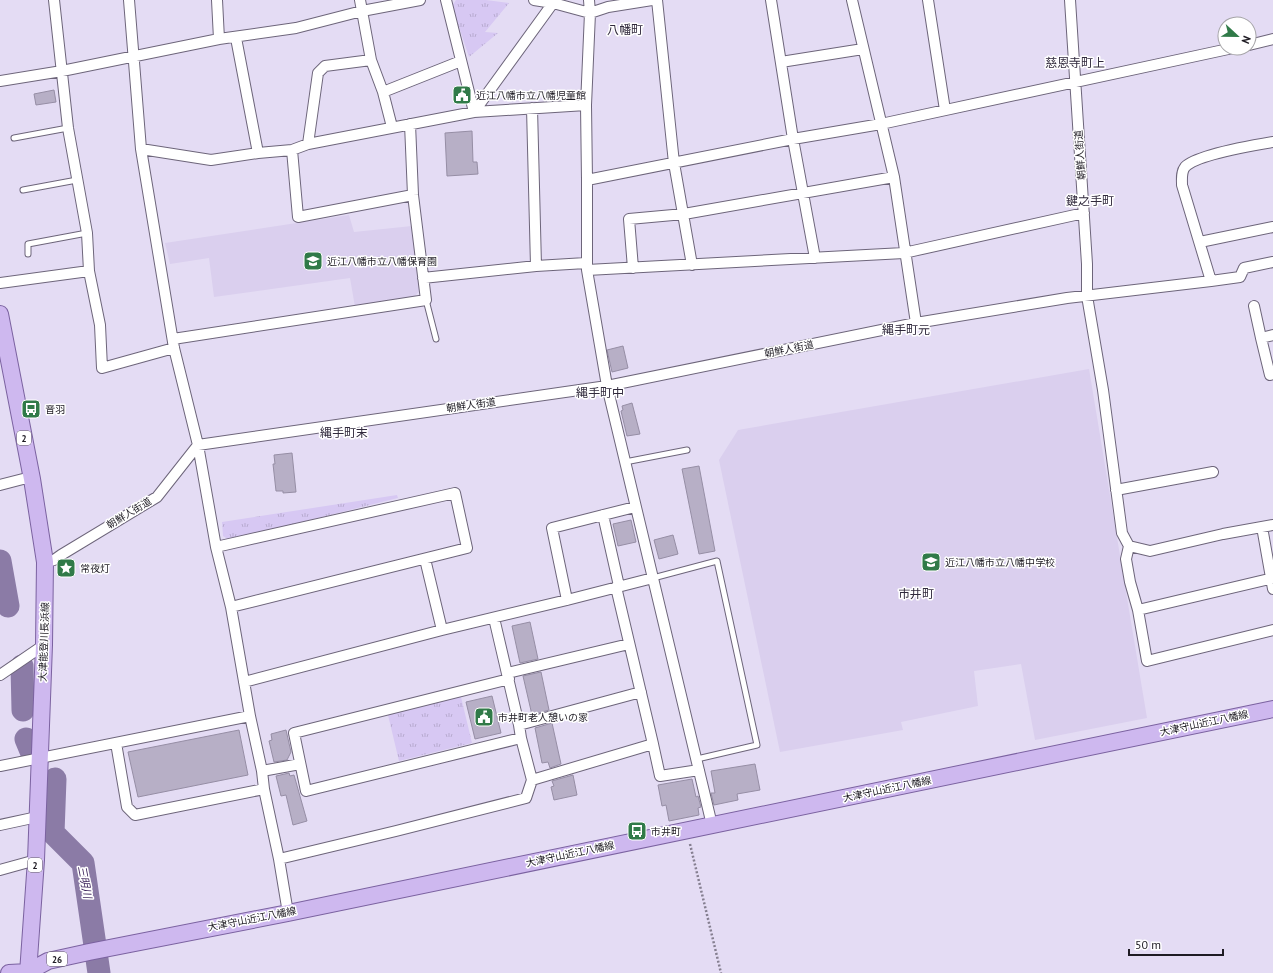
<svg xmlns="http://www.w3.org/2000/svg" width="1273" height="973" viewBox="0 0 1273 973" font-family="'PT Sans','Noto Sans JP',sans-serif">
<style>
.built{fill:#dacfee}
.park{fill:url(#park-tufts)}
.lines{fill:none;stroke-linecap:round;stroke-linejoin:round}
.river{stroke:#8b7ba6;stroke-width:23}
.building{fill:#b7afc6;stroke:#968ea5}
.service-casing{stroke:#6d657a;stroke-width:7}
.minor-casing{stroke:#6d657a;stroke-width:12}
.primary-casing{stroke:#7b62a0;stroke-width:18}
.path{stroke:#857f90;stroke-width:2.5;stroke-dasharray:2 2;stroke-linecap:butt}
.service{stroke:#fff;stroke-width:5}
.minor{stroke:#fff;stroke-width:10}
.primary{stroke:#ceb8ef;stroke-width:16}
.labels{text-anchor:middle;dominant-baseline:central;stroke-width:3;stroke-linejoin:round;paint-order:stroke}
.shield{fill:#fff;stroke:#625f65;stroke-width:1}
.shield-label{font-size:9px;font-weight:bold;fill:#1e1b23}
.poi-label{font-size:10px;fill:#1e1b23;stroke:#fff;text-anchor:start}
.street-label{font-size:10px;fill:#1e1b23;stroke:#fff}
.water-label{font-size:11px;font-style:italic;fill:#3c235b;stroke:#fff}
.quarter-label{font-size:12px;fill:#30293c;stroke:#fff}
</style>
<defs>
<pattern id="park-tufts" width="24" height="20" patternUnits="userSpaceOnUse"><rect width="24" height="20" fill="#d7c8f3"/><path d="M3 7l-1-3M5 7V3M7 7l1-3M15 17l-1-3M17 17v-4M19 17l1-3" fill="none" stroke="#b8abd0"/></pattern>
</defs>
<rect width="100%" height="100%" fill="#e4dcf4"/>
<path class="built" d="M349,215L354,232L412,226L421,289L414,297L355,307L350,278L214,297L209,258L170,264L165,243Z
M1089,369L1147,718L1035,740L1021,664L974,671L978,706L901,722L903,730L780,752L719,460L738,430Z"/>
<path class="park" d="M456,0H486L509,3L485,32L498,33L469,57L452,6Z
M397,495L398,498L229,540L223,536L222,522Z
M461,697L472,743L399,761L388,715Z"/>
<g class="lines">
<path class="river" d="M0,561L8,606
M22,666L23,710
M26,739L31,751
M55,779L53,833L83,863L99,973"/>
</g>
<path class="building" d="M54,90L56,102L36,105L34,94Z
M472,131L473,162H477L478,174L447,176L445,133Z
M623,346L628,368L612,372L607,350Z
M632,403L640,434L627,436L621,411L623,410L622,406Z
M292,453L296,492L283,493V491H276L273,464H275L274,455Z
M699,466L715,551L699,554L682,469Z
M631,520L636,542L618,546L613,524Z
M673,535L678,554L659,559L654,540Z
M530,622L538,659L520,663L512,626Z
M541,672L549,710L532,715L523,676Z
M492,696L501,733L475,739L466,702Z
M552,723L561,764L550,768L548,762L542,763L535,728Z
M239,730L248,775L138,797L128,752Z
M286,730L291,752L287,760L274,762L269,741L272,740L271,734Z
M755,764L760,790L737,794L738,800L714,805L711,793H715L711,771Z
M289,773L290,776L294,775L307,821L293,825L286,795L281,796L276,776Z
M573,775L577,795L554,800L551,787L554,786L552,781Z
M692,779L696,797L698,796L701,807L698,808L699,815L669,821L666,805L662,806L658,785Z"/>
<g class="lines">
<g class="service-casing">
<path id="service" d="M14,138L68,128
M23,190L77,180
M28,254V244L87,233
M426,300L436,339
M625,462L687,450
M653,578L717,561L757,745L697,759"/>
</g>
<g class="minor-casing">
<path id="minor" d="M54,0L68,128L87,233L89,271L100,325L102,368L174,348
M217,0L219,39
M360,0L371,60L383,92L392,127
M446,0L474,112
M534,0L553,3L590,13L608,7L652,0
M589,0L590,13L586,105L587,180V270L607,386L712,825
M657,0L674,163L692,265
M771,0L793,139L815,258
M852,0L894,177L916,323
M928,0L945,110
M1070,0L1087,264V296L1103,390L1122,533L1129,546L1150,551L1223,534L1273,525
M236,38L258,153
M1249,45L1273,39
M781,62L863,49
M0,81L62,71L219,39L296,28L362,11L420,0
M383,92L461,61
M532,108L536,266
M474,112L553,3
M308,144L318,73L325,66L371,60
M141,149L211,160L258,153L292,150L308,144L474,112L586,105
M292,150L298,217L413,195
M587,180L793,139L881,124L1233,48
M1200,242L1273,227
M633,268L629,219L684,214L894,177
M587,270L904,253L1084,213
M423,278L536,266L586,263
M1211,281L1240,277L1244,268L1273,262
M0,283L89,271
M1254,306L1261,338
M1273,335L1261,338L1270,375L1273,374
M173,339L426,300L413,195L410,124
M0,485L23,479H32
M1116,490L1213,472
M603,515L619,586
M1262,527L1273,589
M1129,546L1126,559L1130,582L1138,610
M216,547L455,493L467,548L231,607
M425,559L442,630
M45,562L54,560L61,555L157,497L198,445L174,348L141,149L129,0
M1273,578L1138,610L1147,661L1273,630
M616,587L653,744
M567,600L552,528L635,507
M508,673L629,644
M0,675L44,645
M509,679L294,733L306,791L521,738
M244,682L442,630L567,600L653,578
M519,725L641,692
M116,743L127,807L135,815L264,789
M0,766L250,716
M262,771L300,764
M532,780L653,744L660,776L699,770
M0,825L37,817
M279,859L396,831L526,798L532,780L521,738L519,725L494,618
M0,870L36,860
M288,913L279,859L264,789L262,771L250,716L231,607L216,547L198,445L607,386L916,323L1067,298L1211,281L1182,185C1182,179 1181,172 1185,167C1196,155 1255,145 1273,142"/>
</g>
<g class="primary-casing">
<path id="primary" d="M0,314L32,479L45,562L44,645L36,860L28,973
M9,973L28,972L48,961L89,952L288,913L1273,709"/>
</g>
<path class="path" d="M690,844L721,973"/>
<use href="#service" class="service"/>
<use href="#minor" class="minor"/>
<use href="#primary" class="primary"/>
</g>
<defs>
<g id="civic-square" transform="scale(1)"><rect x="-9" y="-9" width="18" height="18" rx="4" fill="#307a48" stroke="#fff"/><path d="M-.6-6.5H3V-4.5H.6V-3L4-1V1h2V6H-6V1h2V-1L-.6-3ZM-1.2 2.5V6h2.4V2.5Z" fill="#fff"/></g>
<g id="school-square" transform="scale(1)"><rect x="-9" y="-9" width="18" height="18" rx="4" fill="#307a48" stroke="#fff"/><path d="M0-5L7-2L0 1L-7-2ZM-4 1L0 2.5L4 1V4Q0 6-4 4Z" fill="#fff"/></g>
<g id="bus-square" transform="scale(1)"><rect x="-9" y="-9" width="18" height="18" rx="4" fill="#307a48" stroke="#fff"/><path d="M-5-6H5V4H4V6H2V4H-2V6H-4V4H-5ZM-3.5-4V0h7V-4ZM-3.5 1.2v1.5H-2V1.2ZM2 1.2v1.5H3.5V1.2Z" fill="#fff"/></g>
<g id="sight-square" transform="scale(1)"><rect x="-9" y="-9" width="18" height="18" rx="4" fill="#307a48" stroke="#fff"/><path d="M0-6L1.8-2.2L6-1.7L2.9 1.2L3.7 5.4L0 3.3L-3.7 5.4L-2.9 1.2L-6-1.7L-1.8-2.2Z" fill="#fff"/></g>
</defs>
<g fill-rule="evenodd">
<use href="#civic-square" x="462" y="95"/>
<use href="#school-square" x="313" y="261"/>
<use href="#bus-square" x="31" y="409"/>
<use href="#school-square" x="931" y="562"/>
<use href="#sight-square" x="66" y="568"/>
<use href="#civic-square" x="484" y="717"/>
<use href="#bus-square" x="637" y="831"/>
</g>
<g class="labels">
<g class="shield">
<rect x="17" y="431" width="14" height="14" rx="3"/>
<rect x="28" y="858" width="14" height="14" rx="3"/>
<rect x="47" y="952" width="20" height="14" rx="3"/>
</g>
<g class="shield-label">
<text x="24" y="438">2</text>
<text x="35" y="865">2</text>
<text x="57" y="959">26</text>
</g>
<g class="poi-label">
<text x="476" y="95">近江八幡市立八幡児童館</text>
<text x="327" y="261">近江八幡市立八幡保育園</text>
<text x="45" y="409">音羽</text>
<text x="945" y="562">近江八幡市立八幡中学校</text>
<text x="80" y="568">常夜灯</text>
<text x="498" y="717">市井町老人憩いの家</text>
<text x="651" y="831">市井町</text>
</g>
<g class="street-label">
<text transform="translate(1080 155) rotate(-94)">朝鮮人街道</text>
<text transform="translate(789 349) rotate(-11)">朝鮮人街道</text>
<text transform="translate(471 405) rotate(-8)">朝鮮人街道</text>
<text transform="translate(129 513) rotate(-31)">朝鮮人街道</text>
<text transform="translate(44 642) rotate(-88)">大津能登川長浜線</text>
<text transform="translate(1204 723) rotate(-12)">大津守山近江八幡線</text>
<text transform="translate(887 789) rotate(-12)">大津守山近江八幡線</text>
<text transform="translate(570 854) rotate(-12)">大津守山近江八幡線</text>
<text transform="translate(252 919) rotate(-11)">大津守山近江八幡線</text>
</g>
<g class="water-label">
<text transform="translate(85 882) rotate(79)">三明川</text>
</g>
<g class="quarter-label">
<text x="625" y="29">八幡町</text>
<text x="1075" y="62">慈恩寺町上</text>
<text x="1090" y="200">鍵之手町</text>
<text x="906" y="329">縄手町元</text>
<text x="600" y="392">縄手町中</text>
<text x="344" y="432">縄手町末</text>
<text x="916" y="593">市井町</text>
</g>
</g>
<g transform="translate(1237 36) rotate(112)"><circle r="19" fill="#ffffff" stroke="#a5a4a7"/>
<path d="M0-3L7 15L0 10L-7 15Z" fill="#307a48"/>
<text y="-6" font-size="11" font-weight="bold" text-anchor="middle" fill="#1e1b23">N</text>
</g>
<path d="M1129 949v6h94v-6" fill="none" stroke="#1e1b23" stroke-width="2"/>
<text x="1135" y="949" font-size="12" fill="#1e1b23" stroke="#ffffff" stroke-width="3" paint-order="stroke">50 m</text>
</svg>
